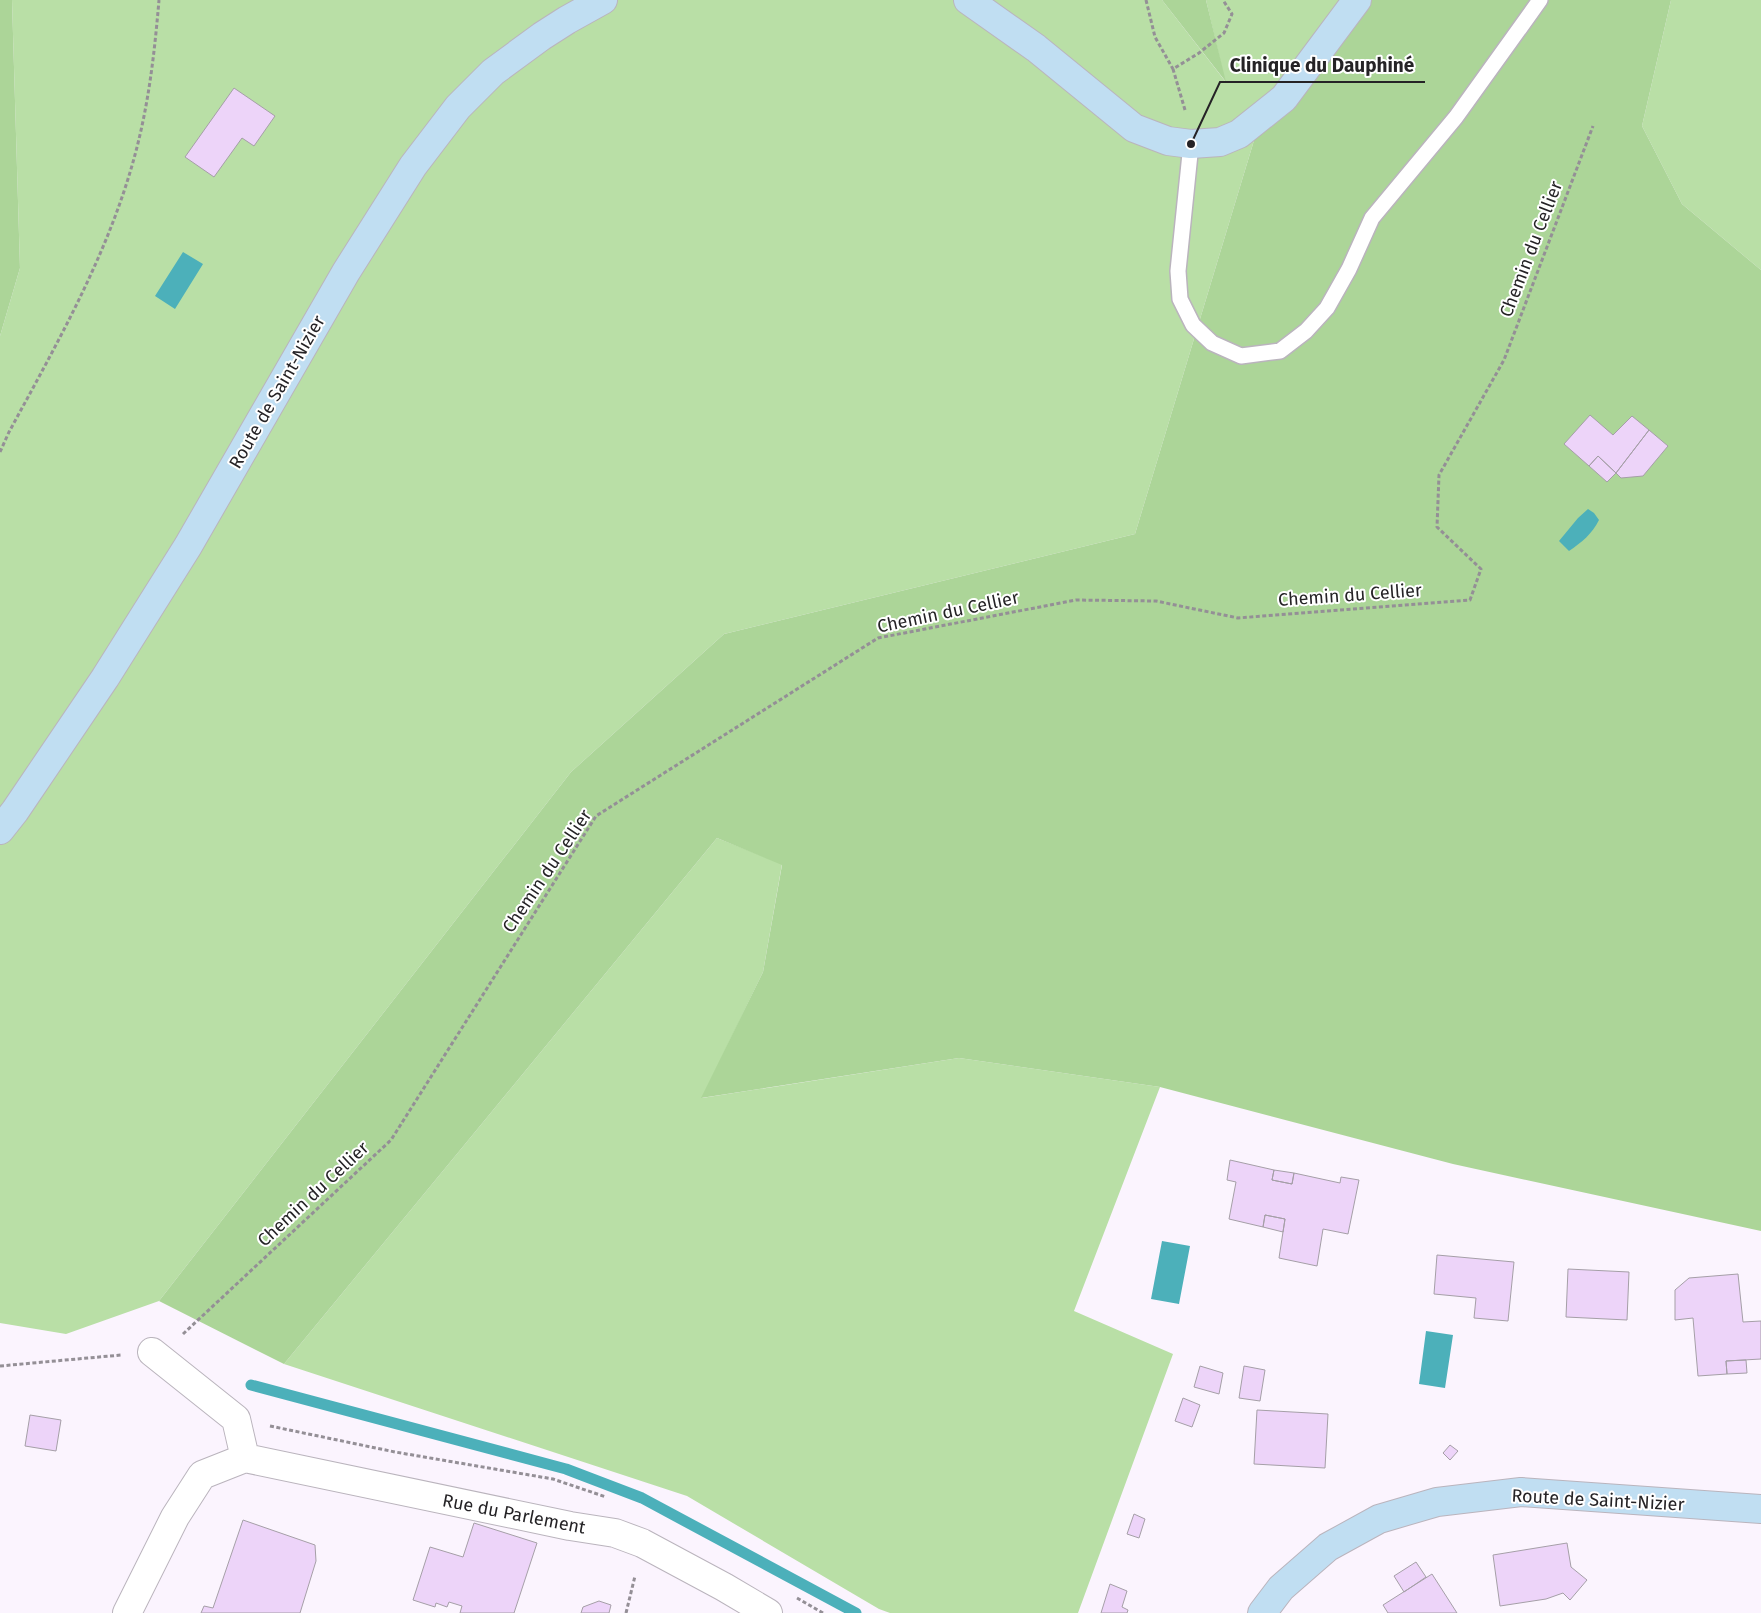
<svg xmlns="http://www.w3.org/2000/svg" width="1761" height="1613" viewBox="0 0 1761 1613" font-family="'Fira Sans',sans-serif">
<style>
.green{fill:#b9dfa6}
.forest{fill:#acd598}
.water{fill:#4cb0ba}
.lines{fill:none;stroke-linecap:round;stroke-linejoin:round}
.stream{stroke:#4cb0ba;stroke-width:11}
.building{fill:#edd4f9;stroke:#a59fa7}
.lane-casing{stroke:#bab4bd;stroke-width:18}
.street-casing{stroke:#bab4bd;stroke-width:30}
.secondary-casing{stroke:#bab4bd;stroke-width:30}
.path{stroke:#948f96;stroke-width:3;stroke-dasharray:4 2.5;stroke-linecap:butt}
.lane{stroke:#fff;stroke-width:15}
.street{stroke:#fff;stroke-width:28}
.secondary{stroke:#c0def2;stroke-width:28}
.labels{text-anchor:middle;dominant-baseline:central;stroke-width:4;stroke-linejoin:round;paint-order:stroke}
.street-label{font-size:18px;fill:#252326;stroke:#fff}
.leader{fill:none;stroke:#252326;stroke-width:2}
.callout-dot{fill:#252326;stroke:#fff;stroke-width:2}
.callout-label{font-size:19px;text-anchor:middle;font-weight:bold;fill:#252326;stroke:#fff;stroke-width:4;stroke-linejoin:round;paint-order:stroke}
</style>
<rect width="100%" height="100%" fill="#fbf4fe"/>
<path class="green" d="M12,0H1162L1225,81L1206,0H1358L1262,114L1135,534L724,634L571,772L159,1301L66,1334L0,1323V336L20,268Z
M1671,0H1761V270L1682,204L1642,126Z
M717,838L782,864L763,972L702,1098L959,1058L1160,1087L1074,1311L1173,1354L1078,1613H890L879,1609L687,1496L284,1364Z"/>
<path class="forest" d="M0,0H12L20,268L0,336Z
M1162,0H1206L1226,82Z
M1358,0H1671L1642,126L1682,204L1761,270V1231L1453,1164L1160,1087L959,1058L701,1098L763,972L782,865L717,838L284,1364L159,1301L571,772L724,634L1135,534L1262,114Z"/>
<path class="water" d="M183,252L203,264L175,309L155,296Z
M1588,509L1594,513L1599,520C1592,534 1582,542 1569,551L1559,541L1578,518Z
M1162,1241L1190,1246L1179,1304L1151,1299Z
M1426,1331L1453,1335L1445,1388L1419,1384Z"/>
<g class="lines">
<path class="stream" d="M251,1385L566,1469L642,1498L856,1613"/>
</g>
<path class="building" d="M234,88L275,116L254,146L242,138L214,177L185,157Z
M1590,415L1613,435L1632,416L1649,430L1616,473L1598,456L1589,466L1564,444Z
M1649,430L1668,446L1643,476L1621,478L1616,473Z
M1598,456L1616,473L1607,482L1589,466Z
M1230,1160L1274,1170L1272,1180L1292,1184L1294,1173L1340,1183L1341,1177L1359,1180L1348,1234L1323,1229L1317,1266L1279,1258L1285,1219L1265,1215L1263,1227L1229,1219L1236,1182L1227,1180Z
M1274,1170L1294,1173L1292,1184L1272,1180Z
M1265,1215L1285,1219L1283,1232L1263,1227Z
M1437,1255L1514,1262L1508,1321L1474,1318L1476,1298L1434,1294Z
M1568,1269L1629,1272L1627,1320L1566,1317Z
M1738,1274L1743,1322L1761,1321V1359L1726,1361L1727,1374L1698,1376L1693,1318L1675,1320V1290L1689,1278Z
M1746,1360L1747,1373L1727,1374L1726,1361Z
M1200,1366L1223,1373L1219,1394L1194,1387Z
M1244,1366L1265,1370L1260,1401L1239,1398Z
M1183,1398L1200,1405L1192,1427L1175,1421Z
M1257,1410L1328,1414L1325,1468L1254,1464Z
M30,1415L61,1420L56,1451L25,1446Z
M1450,1445L1458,1451L1450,1460L1443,1453Z
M1134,1514L1145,1519L1139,1538L1127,1534Z
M243,1520L315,1545L316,1561L300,1613H201L204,1606L213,1608Z
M474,1523L537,1543L514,1613H460L462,1606L449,1602L447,1607L436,1603L435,1607L413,1600L430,1547L463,1557Z
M1567,1543L1571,1567L1587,1580L1570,1600L1563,1593L1546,1599L1500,1606L1493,1555Z
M1416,1562L1426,1577L1404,1592L1394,1576Z
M1432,1574L1457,1613H1388L1383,1605Z
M1110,1584L1127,1591L1122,1607L1128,1610L1127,1613H1101Z
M599,1601L611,1605L609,1613H581L583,1607Z"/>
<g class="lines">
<g class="lane-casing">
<path id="lane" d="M1191,144L1178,271L1180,299L1193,325L1212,343L1241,356L1280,351L1306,331L1327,308L1349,269L1372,218L1456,117L1540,0"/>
</g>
<g class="street-casing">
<path id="street" d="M152,1352L236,1419L245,1458L570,1526L615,1533L642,1543L724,1587L768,1613
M127,1613L175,1517L202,1475L245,1458"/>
</g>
<g class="secondary-casing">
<path id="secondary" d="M968,0L1036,48L1134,128L1168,141L1191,144L1220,142L1239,134L1284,98L1357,0
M0,830L15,811L105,678L188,546L346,272L413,166L458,107L493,72L542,36L567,20L603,0
M1262,1613L1281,1588L1328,1547L1379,1519L1437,1502L1521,1492L1761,1509"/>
</g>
<path class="path" d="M1146,0L1155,37L1173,69
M1185,110L1173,69L1199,53L1224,33L1232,14L1223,0
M0,452L9,432C60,338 114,244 139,139C150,93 155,47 159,0
M183,1334L391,1140L596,816L878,638L1076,600L1156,601L1238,618L1470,600L1481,569L1437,527L1439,475L1504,360L1593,126
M0,1366L121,1355
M270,1426L395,1452L553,1479L606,1497
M797,1598L823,1613
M626,1613L635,1576"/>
<use href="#lane" class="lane"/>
<use href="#street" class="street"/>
<use href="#secondary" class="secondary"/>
</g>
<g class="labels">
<g class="street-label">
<text transform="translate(1531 249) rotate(-69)">Chemin du Cellier</text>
<text transform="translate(277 392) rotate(-60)">Route de Saint-Nizier</text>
<text transform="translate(1350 595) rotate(-4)">Chemin du Cellier</text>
<text transform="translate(948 612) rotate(-12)">Chemin du Cellier</text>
<text transform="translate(547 871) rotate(-56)">Chemin du Cellier</text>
<text transform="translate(313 1194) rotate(-43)">Chemin du Cellier</text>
<text transform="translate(1598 1500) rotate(3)">Route de Saint-Nizier</text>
<text transform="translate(514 1514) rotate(11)">Rue du Parlement</text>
</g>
</g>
<path class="leader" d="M1191 144L1220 82H1425"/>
<circle class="callout-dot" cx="1191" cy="144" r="5"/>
<g class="callout-label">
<text x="1322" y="72">Clinique du Dauphiné</text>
</g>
</svg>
